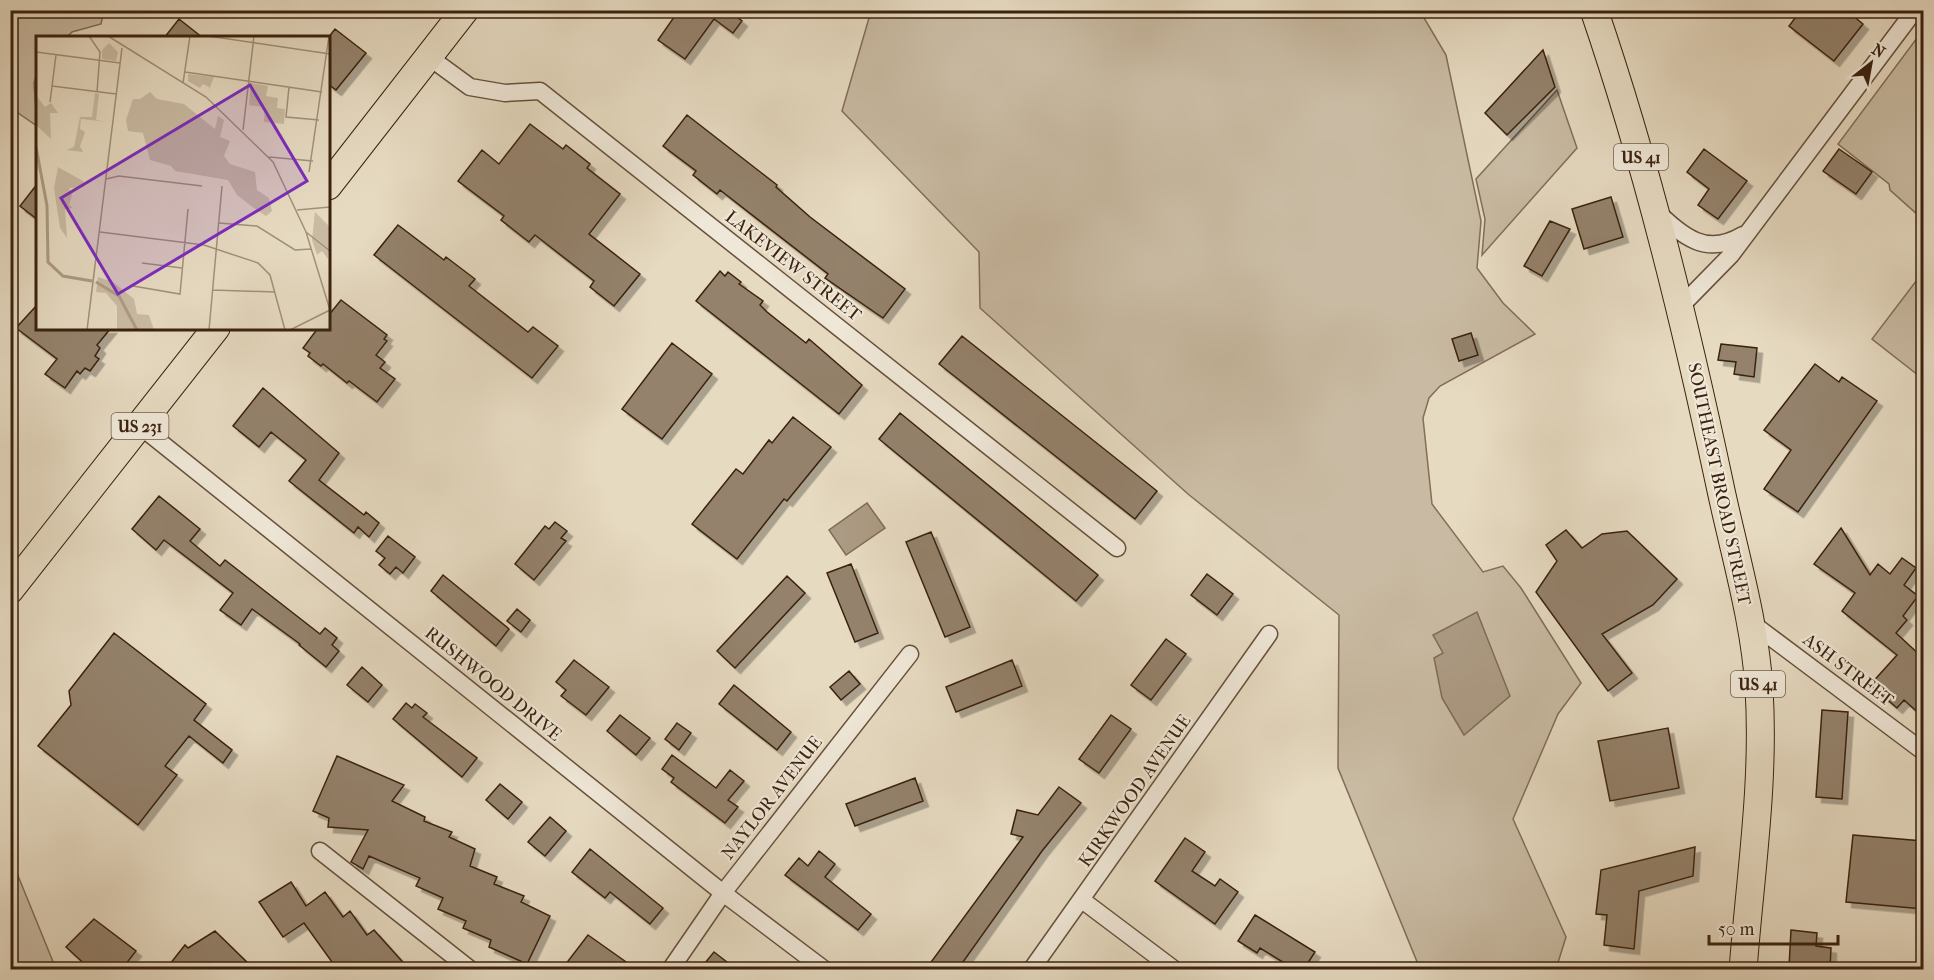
<svg xmlns="http://www.w3.org/2000/svg" width="1934" height="980" viewBox="0 0 1934 980" font-family="'IM FELL French Canon',serif">
<style>
.green{fill:#c9bba3;stroke:#826e59;stroke-width:1.5}
.water{fill:#ac9b84;stroke:#7f6b55;stroke-width:1.5}
.building{fill:#94826c;stroke:#3b220f;stroke-width:1.5;filter:url(#shadow)}
.lines{fill:none;stroke-linecap:round;stroke-linejoin:round}
.street-casing{stroke:#66503c;stroke-width:19}
.primary-casing{stroke:#3b220f;stroke-width:29}
.street{stroke:#efe7d7;stroke-width:16}
.primary{stroke:#e6dac1;stroke-width:27}
.labels{text-anchor:middle;dominant-baseline:central;stroke-width:4.5;stroke-linejoin:round;paint-order:stroke}
.shield{fill:#efe7d7;stroke:#715d4b;stroke-width:1.5}
.shield-label{font-size:16px;font-weight:bold;fill:#3b220f}
.street-label{font-size:18px;fill:#3b220f;stroke:#efe7d7}
.inset-river{fill:none;stroke:#ac9b84;stroke-width:3}
.inset-road{fill:none;stroke:#a2907a;stroke-width:1.5}
.view{fill:#7b2cbf;fill-opacity:0.15;stroke:#7b2cbf;stroke-width:3}
.inset-edge{fill:none;stroke:#3b220f;stroke-width:3}
</style>
<defs>
<filter id="shadow"><feDropShadow dx="5.5" dy="5.5" stdDeviation="0" flood-color="#0004"/></filter>
</defs>
<rect width="100%" height="100%" fill="#e6dac1"/>
<filter id="stains"><feTurbulence type="fractalNoise" baseFrequency=".00333" numOctaves="4"/><feColorMatrix values="0 0 0 0 .2 0 0 0 0 .09 0 0 0 0 .02 0 0 0 .5 -.17"/></filter>
<radialGradient id="worn" r=".72"><stop offset=".6" stop-color="#630" stop-opacity="0"/><stop offset="1" stop-color="#630" stop-opacity=".3"/></radialGradient>
<path class="green" d="M10,11H104L101,24L72,32L67,37L38,38L37,73L34,83L37,126L11,108Z
M871,11H1420L1446,55L1481,221L1477,268L1503,303L1535,334L1440,386L1429,398L1423,418L1432,504L1483,572L1503,566L1521,588L1581,683L1558,714L1513,819L1566,937L1556,969H1420L1338,768L1339,615L1188,494L980,308L979,252L842,111Z
M1923,30V216L1918,215L1890,190L1889,184L1838,144Z
M1557,90L1577,148L1482,255L1485,219L1476,179Z
M1923,272V379L1872,339Z
M11,859L12,861L56,969H11Z"/>
<path class="water" d="M867,503L885,528L846,555L829,530Z
M1477,612L1510,696L1464,735L1442,698L1434,658L1443,653L1433,635Z"/>
<path class="building" d="M679,10H728L742,21L733,33L714,19L685,59L658,40Z
M1801,10H1846L1863,24L1834,61L1789,26Z
M179,19L203,38H164Z
M335,29L366,53L336,90L328,84V38Z
M1543,50L1555,87L1507,135L1485,113Z
M687,115L777,185L776,187L810,217L905,289L883,318L825,278L828,274L720,190L717,194L693,175L696,171L663,146Z
M530,124L563,149L566,145L590,164L587,168L620,194L589,234L640,274L614,306L590,287L594,281L535,235L529,242L501,220L504,216L458,181L482,150L499,164Z
M1704,149L1747,181L1718,219L1698,205L1709,189L1687,172Z
M1839,149L1872,172L1856,194L1823,171Z
M38,183V220L20,206Z
M1611,197L1623,237L1584,249L1572,209Z
M1550,221L1570,229L1542,276L1524,266Z
M398,225L444,260L446,257L475,279L469,286L528,332L533,327L558,346L532,378L374,255Z
M720,271L725,276L728,272L741,282L739,284L763,301L760,305L767,312L806,343L809,339L862,385L839,414L696,301Z
M341,300L387,335L384,339L387,341L376,355L385,362L380,368L395,379L377,402L349,381L347,383L323,364L321,366L308,356L310,353L303,348L318,328H328V316Z
M38,304V328H111L97,345L100,348L95,356L99,359L90,371L85,368L80,374L77,371L65,388L45,374L57,359L16,328Z
M1471,333L1478,355L1459,361L1452,339Z
M962,336L1157,491L1135,519L939,364Z
M672,343L712,374L662,439L622,409Z
M1721,344L1757,348L1754,377L1734,374L1736,362L1718,360Z
M1815,364L1839,382L1842,377L1877,401L1798,512L1764,489L1791,450L1764,430Z
M263,388L339,453L319,480L364,515L366,512L379,523L369,537L358,527L354,533L289,481L306,460L271,432L259,447L233,426Z
M900,413L1098,575L1076,601L879,439Z
M793,417L831,447L787,501L784,499L737,559L692,524L736,469L743,474L769,440L772,443Z
M159,496L200,529L190,541L220,566L225,560L320,634L325,628L337,638L332,645L339,651L326,667L299,645L300,644L252,609L241,625L220,610L233,593L164,540L156,550L132,529Z
M555,522L567,531L561,538L566,541L534,580L515,564L545,526L549,529Z
M1841,528L1870,575L1878,564L1890,574L1902,558L1916,568L1904,585L1918,596L1903,616L1907,620L1896,633L1923,658V717L1904,700L1897,708L1870,685L1897,655L1842,611L1855,593L1814,564Z
M1566,530L1582,548L1602,534L1627,531L1677,579L1653,605L1602,634L1632,673L1608,691L1536,592L1557,561L1546,545Z
M931,532L970,627L945,637L906,542Z
M388,536L415,557L403,573L396,567L390,574L379,565L385,558L376,551Z
M851,564L878,633L855,642L827,573Z
M1207,574L1233,594L1217,615L1191,595Z
M443,575L509,629L496,646L431,591Z
M787,576L805,593L735,668L717,651Z
M517,609L530,620L521,632L507,621Z
M114,633L206,704L194,720L232,750L223,763L189,736L165,766L177,775L138,825L38,746L71,705L69,691Z
M1166,639L1186,654L1151,700L1131,685Z
M574,660L609,687L586,715L561,696L566,690L556,682Z
M1012,660L1022,686L956,712L946,687Z
M362,667L382,685L368,702L347,685Z
M849,671L860,684L841,700L830,687Z
M734,685L791,732L777,750L719,704Z
M406,703L412,708L415,704L427,713L423,717L477,758L462,777L393,719Z
M1822,710L1848,712L1842,799L1816,797Z
M620,715L650,738L636,755L607,731Z
M1111,715L1131,729L1099,773L1079,759Z
M677,723L691,733L679,750L665,739Z
M1668,728L1679,788L1610,801L1598,741Z
M672,755L716,788L730,770L744,781L728,800L738,807L725,823L671,782L674,778L662,769Z
M337,756L404,785L392,801L425,817L424,821L452,832L449,837L475,849L470,866L497,877L494,884L524,896L521,902L550,916L527,964L489,947L491,940L463,928L466,921L438,909L443,898L416,886L420,878L369,856L363,869L351,862L368,830L328,827L329,818L313,811Z
M915,778L923,801L855,826L846,804Z
M500,784L522,802L508,819L486,800Z
M1059,787L1081,803L1042,851L958,969H926L1023,837L1011,834L1017,810L1038,815Z
M550,817L566,831L545,856L528,842Z
M1853,835L1923,841V909L1846,902Z
M1185,838L1205,852L1192,871L1215,886L1220,879L1238,892L1215,924L1155,881Z
M1695,847L1693,876L1639,891L1634,949L1604,945L1607,915L1596,914L1601,870Z
M590,849L663,908L650,924L610,892L605,898L572,872Z
M819,851L835,864L825,877L871,914L858,930L785,875L799,858L808,866Z
M291,882L306,906L325,892L343,917L350,911L367,935L374,930L409,969H337L304,923L283,937L259,902Z
M1255,915L1315,952L1304,969H1294L1260,948L1257,953L1238,941Z
M94,919L136,951L122,969H90L66,947Z
M1791,930L1817,933L1816,946L1831,948L1830,969L1789,967Z
M215,931L254,969H166L185,945L188,948Z
M588,935L636,969H562Z
M714,952L736,969H700Z"/>
<g class="lines">
<g class="street-casing">
<path id="street" d="M429,57L470,87L505,93L540,91L1117,548
M1656,211C1684,237 1706,257 1743,235
M1681,306L1731,255L1915,10
M140,426L723,893L825,970
M1749,621L1924,752
M320,851L471,970
M1082,900L1175,970
M670,970L723,893L910,654
M1031,970L1269,634"/>
</g>
<g class="primary-casing">
<path id="primary" d="M1594,10C1647,165 1685,322 1719,481C1733,549 1755,620 1759,689C1765,782 1750,877 1743,970
M328,186L465,10
M10,590L216,328"/>
</g>
<use href="#street" class="street"/>
<use href="#primary" class="primary"/>
</g>
<g class="labels">
<g class="shield">
<rect x="1614" y="144" width="54" height="26" rx="4.5"/>
<rect x="111.5" y="413" width="57" height="26" rx="4.5"/>
<rect x="1731" y="671" width="54" height="26" rx="4.5"/>
</g>
<g class="shield-label">
<text x="1641" y="157">US 41</text>
<text x="140" y="426">US 231</text>
<text x="1758" y="684">US 41</text>
</g>
<g class="street-label">
<text transform="translate(793 266) rotate(38)">LAKEVIEW STREET</text>
<text transform="translate(1719 484) rotate(78)">SOUTHEAST BROAD STREET</text>
<text transform="translate(1848 670) rotate(37)">ASH STREET</text>
<text transform="translate(493 684) rotate(39)">RUSHWOOD DRIVE</text>
<text transform="translate(1135 791) rotate(-55)">KIRKWOOD AVENUE</text>
<text transform="translate(772 798) rotate(-52)">NAYLOR AVENUE</text>
</g>
</g>
<g transform="translate(36 36)">
<rect width="294" height="294" fill="#e6dac1"/>
<path d="M73,7L82,16L80,25L66,23V14ZM152,38L178,41L173,54V51L167,48L164,52L152,45ZM215,47L232,50L230,60L242,62L241,72L249,73L248,88L228,86L229,71L213,69ZM114,56L121,63L148,68L179,93L182,80L188,84L184,101L194,105L188,120L194,128L219,136L221,154L233,162L236,175L230,180L219,173L201,159L192,144L139,135L135,130L114,124L107,97L92,95L90,84L97,63H104ZM59,57L63,58L60,84L72,86L45,83L44,93L49,96L44,110L47,116L30,114L38,111L44,81H56ZM0,59L9,71L15,67L22,77H14L15,103L0,89ZM22,131L47,145L48,151L33,152L36,159L33,169L37,172L29,173L31,202L24,192L18,152ZM279,176L294,191L292,223L286,215L281,219L276,204ZM62,241L77,246L98,263L101,278L113,279L118,294H81V270L70,257L60,256Z" fill="#c9bba3"/>
<path class="inset-river" d="M0,111L11,170L12,226L27,240L56,245M60,246L83,260L101,294"/>
<path class="inset-road" d="M53,0L64,16L61,56M72,0L170,61L237,126L270,196L294,274M172,0L294,18M0,16L84,27M149,36L286,56M147,47L154,0M16,50L80,58M253,51L250,81L283,84M14,66L20,19M207,94L218,0M233,121L277,125M273,136L293,0M70,143L83,140L166,150M261,174L294,171M183,187L221,190L259,214L275,213M64,196L168,209L222,227L234,239L249,294M270,196L294,215M106,227L146,232M97,250L144,258L152,173M177,254L239,256M51,294L86,12M173,294L186,150M254,294L294,274"/>
<path class="view" d="M214,49L271,145L82,258L25,162Z"/>
<rect width="294" height="294" class="inset-edge"/>
</g>
<rect width="1934" height="980" fill="none" stroke="#e6dac1" stroke-width="36"/>
<rect x="12" y="12" width="1910" height="956" fill="none" stroke="#3b220f" stroke-width="3"/>
<rect x="18" y="18" width="1898" height="944" fill="none" stroke="#3b220f" stroke-width="1.5"/>
<g transform="translate(1871 63) rotate(31)" stroke="#efe7d7" stroke-width="4.5" paint-order="stroke">
<path d="M0-4.5L10 22L0 15L-10 22Z" fill="#3b220f"/>
<text y="-9" font-size="16" font-weight="bold" text-anchor="middle" fill="#3b220f">N</text>
</g>
<path d="M1709 935v9h129v-9" fill="none" stroke="#3b220f" stroke-width="3"/>
<text x="1718" y="935" font-size="18" fill="#3b220f" stroke="#efe7d7" stroke-width="4.5" paint-order="stroke">50 m</text>
<rect width="100%" height="100%" filter="url(#stains)"/>
<rect width="100%" height="100%" fill="url(#worn)"/>
</svg>
